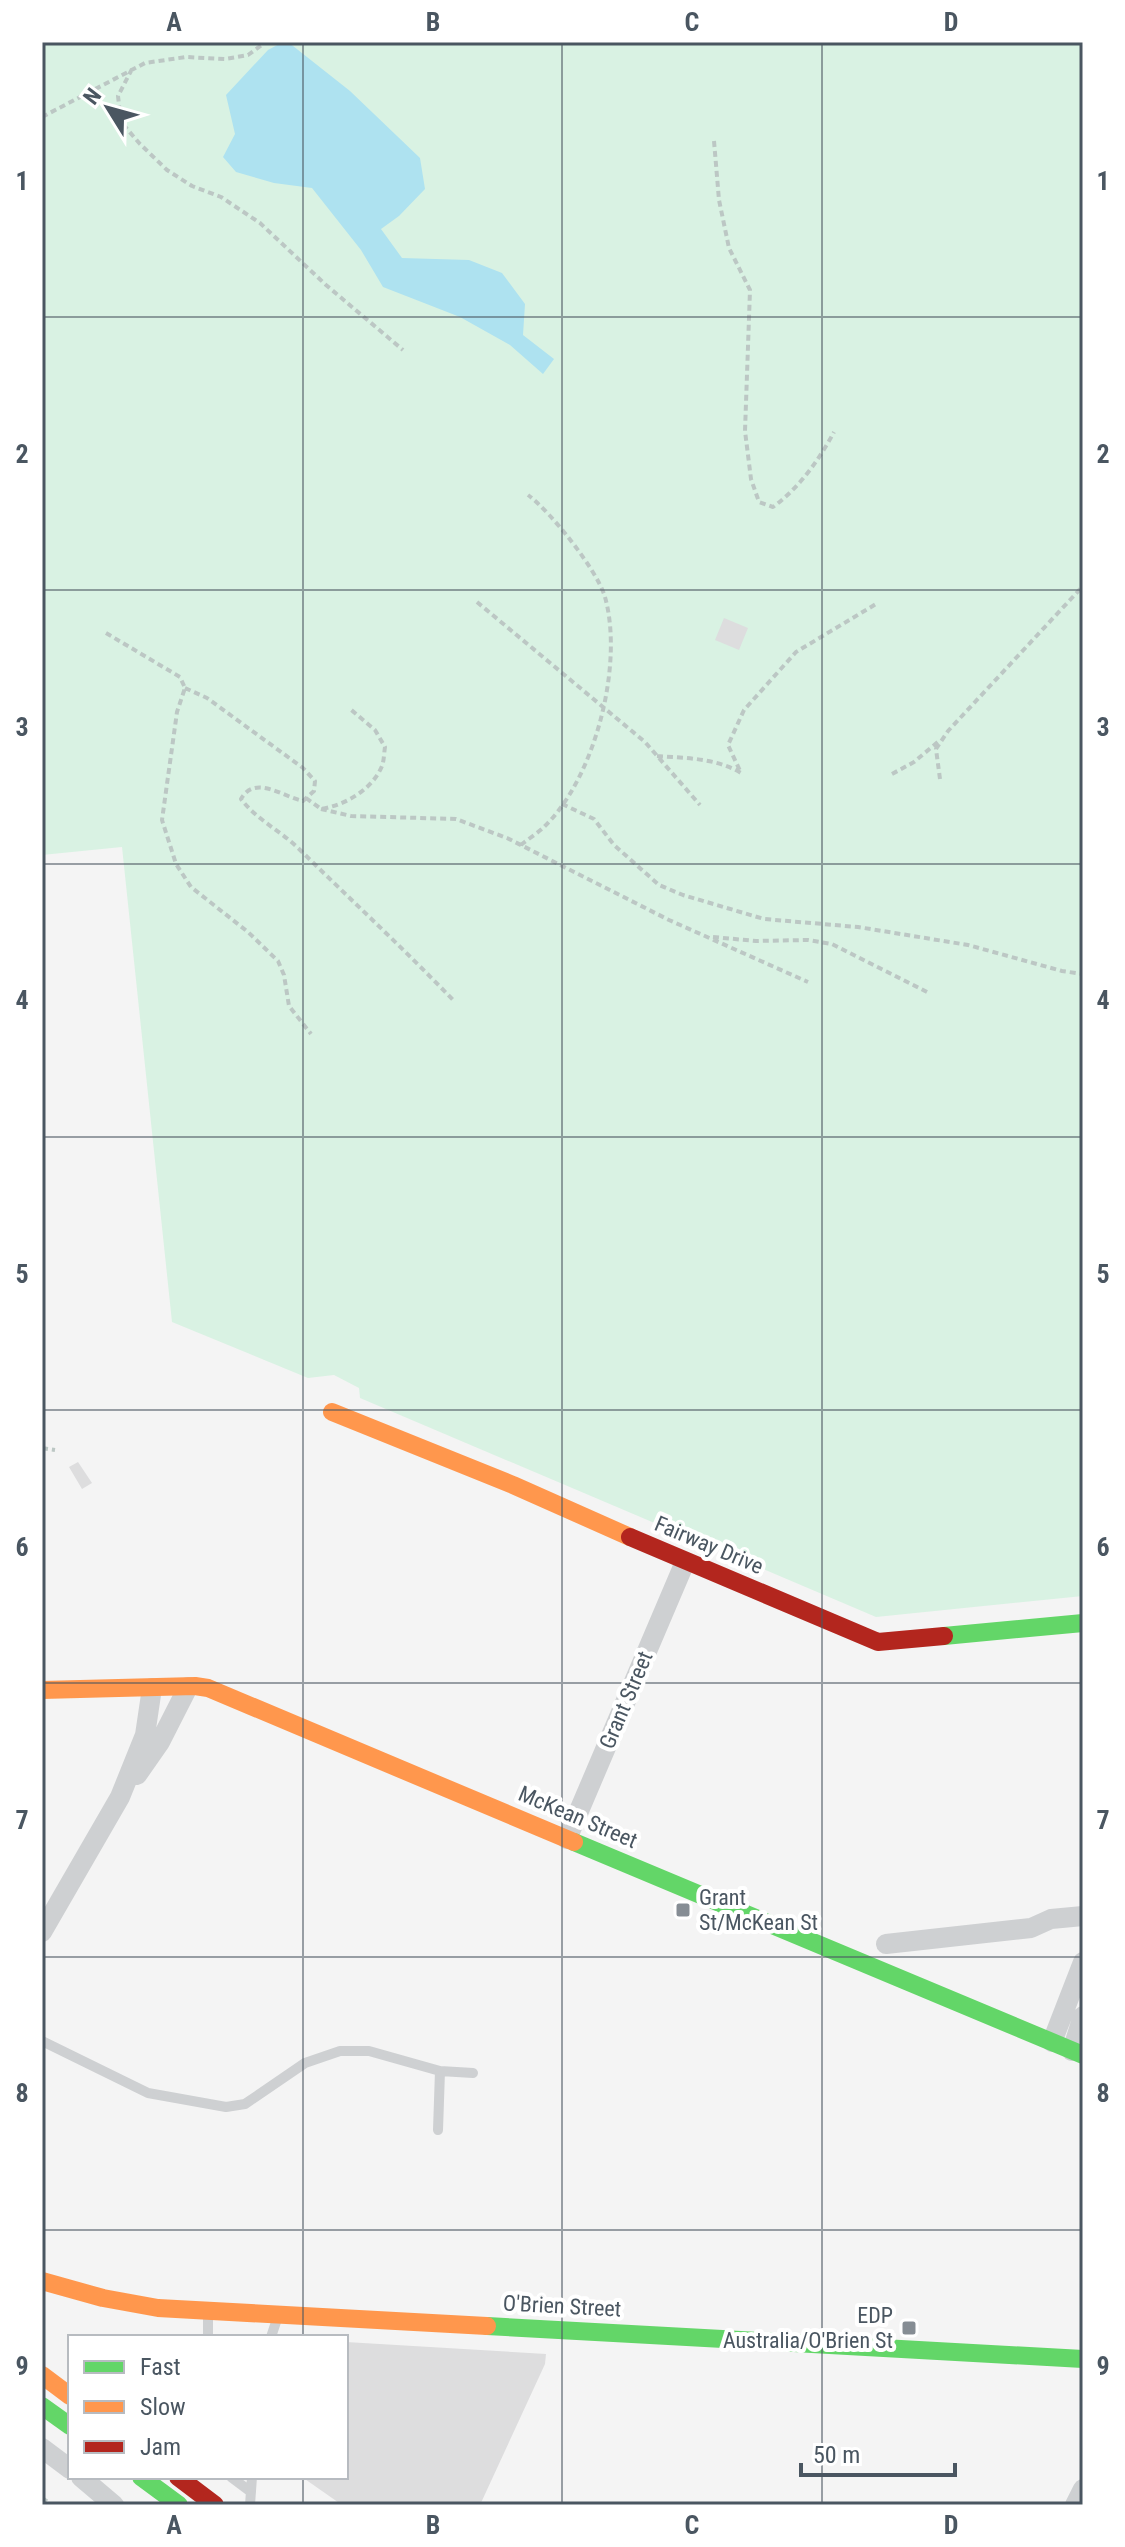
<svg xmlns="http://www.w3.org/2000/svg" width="1125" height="2547" viewBox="0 0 1125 2547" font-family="'Roboto Condensed',sans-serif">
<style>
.green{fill:#d9f2e3}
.water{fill:#aee2f0}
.building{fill:#ddddde}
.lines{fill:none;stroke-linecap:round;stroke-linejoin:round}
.path{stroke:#bcc7c4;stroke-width:4;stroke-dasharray:6 4;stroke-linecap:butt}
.lane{stroke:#ced0d2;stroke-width:10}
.street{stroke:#ced0d2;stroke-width:20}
.fast{stroke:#63d668;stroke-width:18}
.slow{stroke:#ff974d;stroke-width:18}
.jam{stroke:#b3261e;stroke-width:18}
.grid{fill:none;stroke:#4a5661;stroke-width:2;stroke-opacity:0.55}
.poi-dot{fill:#868d94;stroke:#fff;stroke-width:3}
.labels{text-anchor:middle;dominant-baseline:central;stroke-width:8;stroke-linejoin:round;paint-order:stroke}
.street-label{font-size:22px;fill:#4a5661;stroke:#fff}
.poi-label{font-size:22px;fill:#4a5661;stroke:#fff;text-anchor:start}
.neatline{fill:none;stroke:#4a5661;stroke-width:3}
.grid-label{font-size:26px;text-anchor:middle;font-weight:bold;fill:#4a5661}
</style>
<rect width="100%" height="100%" fill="#f4f4f4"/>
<path class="green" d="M42,42H1083V1596L876,1617L360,1398L359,1388L334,1375L308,1378L172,1322L122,847L42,855Z"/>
<path class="water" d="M283,42H288L350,91L420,158L425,189L399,216L381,229L402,258L469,260L502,273L525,304L523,335L554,359L543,374L510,345L460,317L383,287L361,250L312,188L274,183L236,172L223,157L235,134L226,95L268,50Z"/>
<path class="building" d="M724,618L748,628L739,650L715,640Z
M78,1462L92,1483L82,1489L69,1467Z
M346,2342L546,2354L545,2364L480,2505H342L302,2477H346Z"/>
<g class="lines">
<path class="path" d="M132,69L118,96L121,122L140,144L167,170L192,186L221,197L260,223L326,285L403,350
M42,117L145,63L186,57L225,59L248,55L266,42
M714,141L719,200L729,248L750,290L745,431L751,479L759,502L773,507C799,488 819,460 834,432
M477,602L645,742L700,805
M106,633L180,677L185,688L177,712L162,820L176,864L191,887L248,932L278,961L284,975L289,1006L311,1034
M185,688L207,698L303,768L315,781L314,791L303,801C283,797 255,774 241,799C256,819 279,830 297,847C350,899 404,949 455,1002
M657,756C686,758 716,758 741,773L728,745L744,710L796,652L876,604
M892,774L914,762L939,741
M940,779L936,749L948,731L1083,586
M306,798L321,809C345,805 372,790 382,766C384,761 384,753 385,747L375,730L349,708
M562,804L594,819L614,845L659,885L683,895L764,919L858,927L968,945L1062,971L1083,974
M321,809L351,816L456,819L507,838L669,920L808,982
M521,845C528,839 538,833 545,826C595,777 624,665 605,597C597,570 551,512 528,495
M713,937L756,941L808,940L832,944L927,992
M42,1448L55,1450
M42,2498L52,2505"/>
<path class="lane" d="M42,2041L148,2093L226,2107L245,2104L305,2063L340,2051H369L440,2071L473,2073
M438,2130L440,2071
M208,2337V2312
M271,2337L278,2316
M231,2477L251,2492
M250,2505L252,2477"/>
<path class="street" d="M137,1775L160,1742L188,1687
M567,1839L685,1562
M42,1932L120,1797L145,1735L152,1688
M886,1944L1031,1928L1051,1919L1083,1916
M1052,2042L1083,1962
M1072,2051L1083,2016
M42,2448L70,2469
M81,2477L114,2505
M1075,2505L1083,2489"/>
<path class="fast" d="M944,1636L1083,1623
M574,1842L1083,2055
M487,2326L1083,2359
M42,2406L70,2426
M141,2477L179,2505"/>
<path class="slow" d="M332,1412L513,1485L630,1537
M42,1690L195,1686L208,1688L574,1842
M42,2281L103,2298L158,2308L487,2326
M42,2375L70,2396"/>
<path class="jam" d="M630,1537L878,1642L944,1636
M178,2477L215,2505"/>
</g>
<path class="grid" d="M303,42V2337M562,42V2505M822,42V2505M42,317H1083M42,590H1083M42,864H1083M42,1137H1083M42,1410H1083M42,1683H1083M42,1957H1083M42,2230H1083M303,2477V2505"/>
<g class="poi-dot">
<rect x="675" y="1902" width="16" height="16" rx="4"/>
<rect x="901" y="2320" width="16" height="16" rx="4"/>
</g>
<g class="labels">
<g class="street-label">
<text transform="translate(709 1545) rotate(23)">Fairway Drive</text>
<text transform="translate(626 1700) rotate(-67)">Grant Street</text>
<text transform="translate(578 1817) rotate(23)">McKean Street</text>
<text transform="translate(562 2306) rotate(3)">O'Brien Street</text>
</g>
<g class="poi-label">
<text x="699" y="1897">Grant<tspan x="699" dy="25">St/McKean St</tspan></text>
<text x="893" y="2315" text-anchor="end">EDP<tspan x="893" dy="25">Australia/O'Brien St</tspan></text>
</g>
</g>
<rect width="1125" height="2547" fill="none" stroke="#ffffff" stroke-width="88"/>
<rect x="68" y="2335" width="280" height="144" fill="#ffffff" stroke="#b7bbc0" stroke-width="2"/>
<rect x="84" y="2361" width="40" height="12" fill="#63d668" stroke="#b7bbc0" stroke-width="2"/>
<text x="140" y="2375" font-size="24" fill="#4a5661">Fast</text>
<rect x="84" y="2401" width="40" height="12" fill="#ff974d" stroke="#b7bbc0" stroke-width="2"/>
<text x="140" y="2415" font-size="24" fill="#4a5661">Slow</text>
<rect x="84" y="2441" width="40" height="12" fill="#b3261e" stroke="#b7bbc0" stroke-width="2"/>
<text x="140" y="2455" font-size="24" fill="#4a5661">Jam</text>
<g transform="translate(108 108) rotate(307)" stroke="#ffffff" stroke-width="6" paint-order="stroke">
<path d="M0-6L14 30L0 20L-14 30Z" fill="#4a5661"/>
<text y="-12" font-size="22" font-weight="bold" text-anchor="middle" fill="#4a5661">N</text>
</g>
<path d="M801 2463v12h154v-12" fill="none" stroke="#4a5661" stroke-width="4"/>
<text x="813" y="2463" font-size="24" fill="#4a5661" stroke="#ffffff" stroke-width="6" paint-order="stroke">50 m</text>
<rect x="44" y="44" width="1037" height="2459" class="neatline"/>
<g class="grid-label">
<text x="174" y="31">A</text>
<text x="433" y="31">B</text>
<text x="692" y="31">C</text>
<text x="951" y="31">D</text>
<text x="22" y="190">1</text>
<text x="1103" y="190">1</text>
<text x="22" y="463">2</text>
<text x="1103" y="463">2</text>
<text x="22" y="736">3</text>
<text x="1103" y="736">3</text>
<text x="22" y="1009">4</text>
<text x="1103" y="1009">4</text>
<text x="22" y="1283">5</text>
<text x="1103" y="1283">5</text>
<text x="22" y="1556">6</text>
<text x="1103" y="1556">6</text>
<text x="22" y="1829">7</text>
<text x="1103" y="1829">7</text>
<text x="22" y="2102">8</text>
<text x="1103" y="2102">8</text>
<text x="22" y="2375">9</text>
<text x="1103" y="2375">9</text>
<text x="174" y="2534">A</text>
<text x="433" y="2534">B</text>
<text x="692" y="2534">C</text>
<text x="951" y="2534">D</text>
</g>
</svg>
